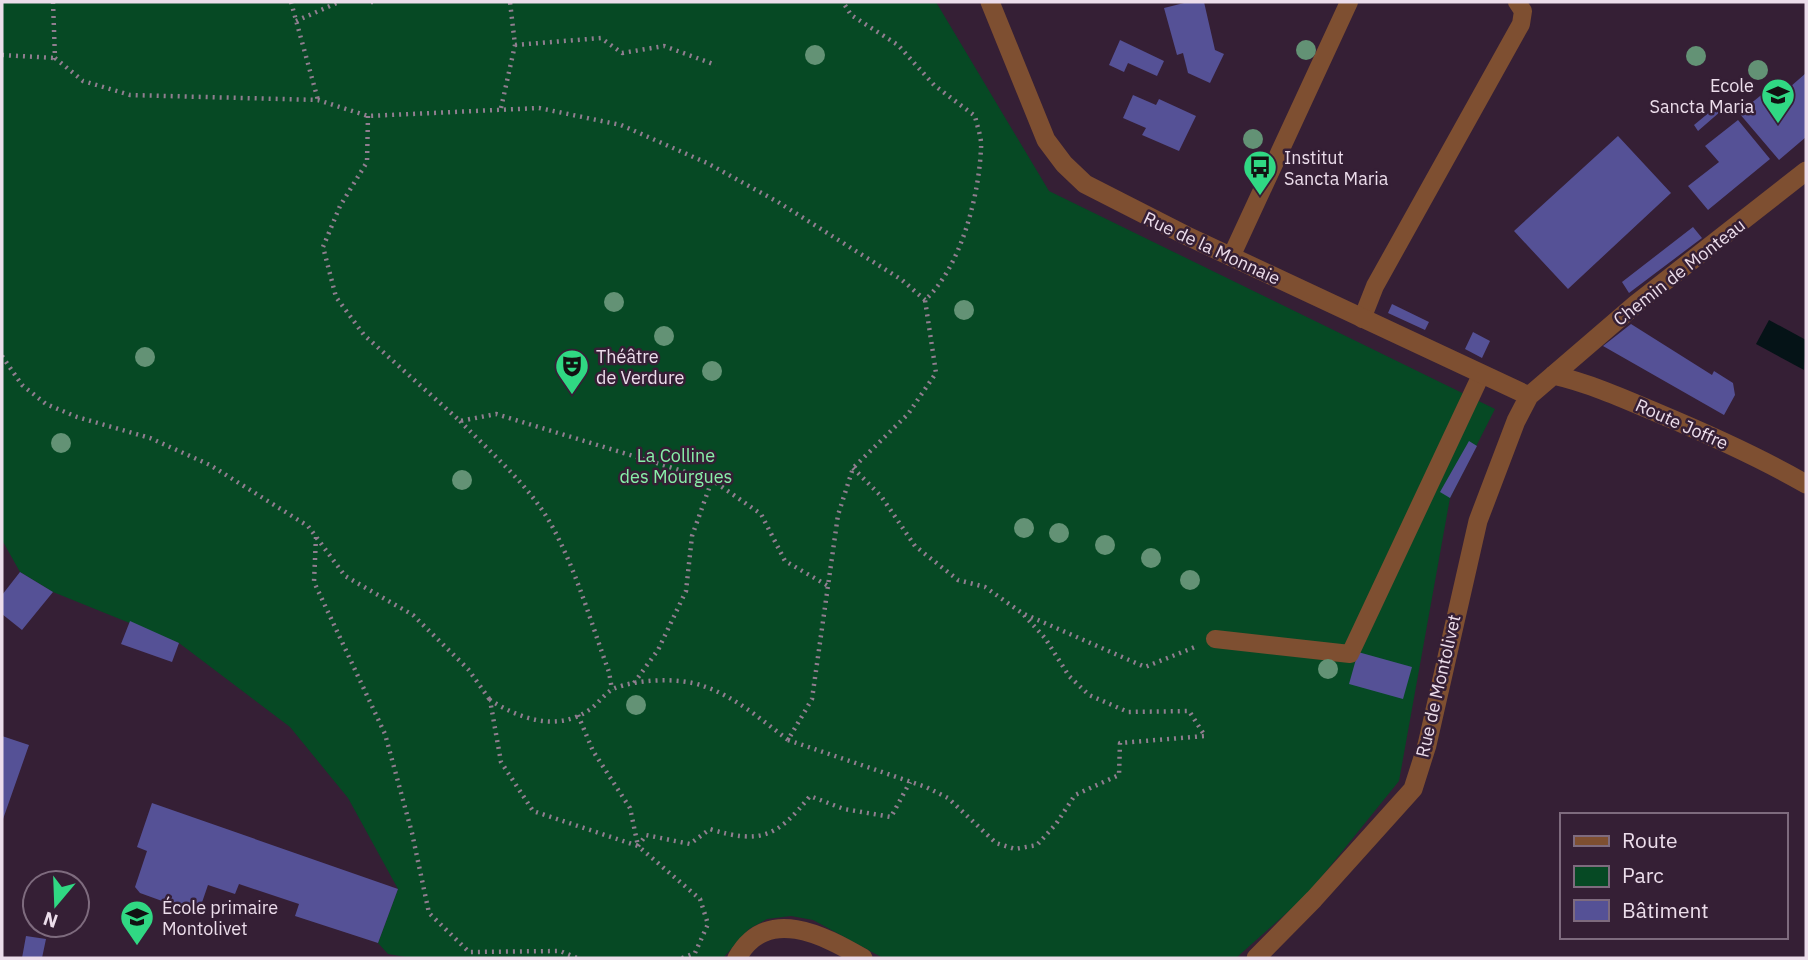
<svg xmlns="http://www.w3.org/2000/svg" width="1808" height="960" viewBox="0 0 1808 960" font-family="'IBM Plex Sans',sans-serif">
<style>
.green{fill:#064924}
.water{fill:#051317}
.building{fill:#555196}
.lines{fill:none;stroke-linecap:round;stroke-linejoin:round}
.path{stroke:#907e90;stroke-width:4.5;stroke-dasharray:2 5;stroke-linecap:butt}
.service{stroke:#7e4f31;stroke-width:18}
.minor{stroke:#7e4f31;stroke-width:19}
.tree{fill:#639275}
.labels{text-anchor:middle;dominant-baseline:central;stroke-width:5;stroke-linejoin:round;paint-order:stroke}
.poi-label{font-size:18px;fill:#ecddeb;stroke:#351f35;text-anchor:start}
.street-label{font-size:18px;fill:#ecddeb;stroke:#351f35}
.park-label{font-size:18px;fill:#88f0a9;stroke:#351f35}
</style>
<rect width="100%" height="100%" fill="#351f35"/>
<path class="green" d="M2,2H936L1049,191L1495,409L1450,498L1399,781L1307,895L1236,958H883L813,920L791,916L767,919L749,929L723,958H412L388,954L378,943L398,889L348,798L290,727L179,643L53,592L20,572L2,540Z"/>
<path class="water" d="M1769,320L1806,340L1804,370L1756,344Z"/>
<path class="building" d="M1188,2H1204L1215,50L1224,54L1210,83L1188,73L1183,53L1177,55L1164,8Z
M1120,40L1164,61L1157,76L1128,63L1124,72L1109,65Z
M1806,73V137L1779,160L1739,113L1765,92L1773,102Z
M1133,95L1156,105L1159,99L1196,116L1179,151L1142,135L1146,128L1123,118Z
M1717,106L1721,111L1698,131L1694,125Z
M1738,120L1770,159L1708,210L1688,186L1719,162L1705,146Z
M1618,136L1671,193L1568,289L1514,231Z
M1693,227L1702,238L1629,293L1622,282Z
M1392,304L1429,322L1425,330L1388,313Z
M1631,324L1712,375L1714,371L1733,383L1735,395L1724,415L1603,346Z
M1473,332L1490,341L1482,358L1465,349Z
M1469,441L1477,446L1450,498L1440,492Z
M20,572L53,592L22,630L2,614V595Z
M130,621L179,643L172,662L121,644Z
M1358,652L1412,667L1403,699L1349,684Z
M2,736L29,745L2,822Z
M152,803L398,889L378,943L295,916L299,904L239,884L235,894L208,885L198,914L140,893L135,887L147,851L137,847Z
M174,926L191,927L190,936L172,934Z
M26,936L46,939L42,958H22Z"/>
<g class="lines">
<path class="path" d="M53,2L55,58L83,81L130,95L318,100L368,116L539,108L621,125L707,163L778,202L902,280L925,300
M291,2L318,100
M371,2H374
M296,21L339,2
M515,45L601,38L622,53L664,46L716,65
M2,55L55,58
M501,108L515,45L510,2
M368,116L367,162L340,206L323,247L336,297L364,335L460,421L496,414L712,480L761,514L785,561L830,587
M2,356L22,385L46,404L77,417L150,438L210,465L308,526L345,576L413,615L468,669L490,700
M460,421C491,453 530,486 552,526C577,572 591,623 609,672L612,690
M853,468L881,496L915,546L958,580L985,587L1022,613L1145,667L1195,647
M316,537L314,582L385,734L412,833L429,913L469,952L560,951L577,958
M634,683L658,650L686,591L692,536L712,480
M578,715L593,751L630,808L638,846
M788,740L926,787L948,798L996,843L1015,849L1037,845L1056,824L1075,795L1119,775L1120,743L1205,736L1189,711L1128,712L1089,695L1069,676L1045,638L1022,613
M638,846L646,835L690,844L710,829C761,845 778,836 810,796L844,809L891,817L910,782
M682,958L695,953L708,924L700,899L638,846L533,811L501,762L490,700C520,719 557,732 589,710C598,704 604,694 613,689C636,679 679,677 703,686C734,696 762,720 788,740L812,699L838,515L853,468L908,414L936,373L925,300C961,267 979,196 981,148C982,138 977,126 975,116L934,85L898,45L851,15L843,2"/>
<path class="service" d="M1231,257L1349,2
M1362,319L1375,286L1521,24L1523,11L1517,2
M1215,639L1350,654L1481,375"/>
<path class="minor" d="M990,2L1046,140L1064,164L1085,184L1185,235L1529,396
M1553,375C1589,383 1625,399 1660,414C1710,435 1759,457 1806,484
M737,958C767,905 823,935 863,958
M1256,958L1314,899L1413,789L1427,745L1478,521L1516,421L1529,396L1636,304L1806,171"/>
</g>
<g class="tree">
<circle cx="1306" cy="50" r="10"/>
<circle cx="815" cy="55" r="10"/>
<circle cx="1696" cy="56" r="10"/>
<circle cx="1758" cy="70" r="10"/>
<circle cx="1253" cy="139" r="10"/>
<circle cx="614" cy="302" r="10"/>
<circle cx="964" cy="310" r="10"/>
<circle cx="664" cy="336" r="10"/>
<circle cx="145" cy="357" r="10"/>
<circle cx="712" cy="371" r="10"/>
<circle cx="61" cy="443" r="10"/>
<circle cx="462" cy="480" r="10"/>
<circle cx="1024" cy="528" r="10"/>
<circle cx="1059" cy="533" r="10"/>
<circle cx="1105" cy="545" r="10"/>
<circle cx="1151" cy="558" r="10"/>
<circle cx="1190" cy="580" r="10"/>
<circle cx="1328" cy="669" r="10"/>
<circle cx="636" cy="705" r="10"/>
</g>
<defs>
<g id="school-pin" transform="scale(1.75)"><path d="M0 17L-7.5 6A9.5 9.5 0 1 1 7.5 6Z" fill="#30d883" stroke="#351f35"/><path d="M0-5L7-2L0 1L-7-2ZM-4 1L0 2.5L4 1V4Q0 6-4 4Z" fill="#111"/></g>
<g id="bus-pin" transform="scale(1.75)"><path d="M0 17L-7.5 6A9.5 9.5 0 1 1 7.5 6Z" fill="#30d883" stroke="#351f35"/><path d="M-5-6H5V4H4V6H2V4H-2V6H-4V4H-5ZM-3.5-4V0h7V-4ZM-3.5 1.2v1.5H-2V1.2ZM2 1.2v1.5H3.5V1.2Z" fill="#111"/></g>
<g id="theatre-pin" transform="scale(1.75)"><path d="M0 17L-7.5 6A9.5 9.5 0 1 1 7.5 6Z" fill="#30d883" stroke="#351f35"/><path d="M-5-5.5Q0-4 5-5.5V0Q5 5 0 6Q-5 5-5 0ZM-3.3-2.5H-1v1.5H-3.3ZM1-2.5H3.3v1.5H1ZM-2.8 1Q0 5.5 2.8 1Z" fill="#111"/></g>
</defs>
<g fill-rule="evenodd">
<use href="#school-pin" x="1778" y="95"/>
<use href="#bus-pin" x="1260" y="167"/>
<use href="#theatre-pin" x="572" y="366"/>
<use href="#school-pin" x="137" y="917"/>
</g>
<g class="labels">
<g class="poi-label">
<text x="1754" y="85" text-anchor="end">Ecole<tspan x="1754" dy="21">Sancta Maria</tspan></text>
<text x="1284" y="157">Institut<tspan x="1284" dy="21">Sancta Maria</tspan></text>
<text x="596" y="356">Théâtre<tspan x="596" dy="21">de Verdure</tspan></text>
<text x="162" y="907">École primaire<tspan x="162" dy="21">Montolivet</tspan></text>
</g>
<g class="street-label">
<text transform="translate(1212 248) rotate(25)">Rue de la Monnaie</text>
<text transform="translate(1679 272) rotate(-38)">Chemin de Monteau</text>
<text transform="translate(1682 424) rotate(24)">Route Joffre</text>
<text transform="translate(1438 686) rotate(-77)">Rue de Montolivet</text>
</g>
<g class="park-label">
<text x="676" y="455">La Colline<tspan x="676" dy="21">des Mourgues</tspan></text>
</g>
</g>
<rect width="1808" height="960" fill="none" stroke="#ecddeb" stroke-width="7"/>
<rect x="1560" y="813" width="228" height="126" fill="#351f35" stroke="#7e6b7e" stroke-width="2"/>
<rect x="1574" y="836" width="35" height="10" fill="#7e4f31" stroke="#7e6b7e" stroke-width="2"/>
<text x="1622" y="848" font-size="21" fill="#ecddeb">Route</text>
<rect x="1574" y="866" width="35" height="21" fill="#064924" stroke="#7e6b7e" stroke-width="2"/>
<text x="1622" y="883" font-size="21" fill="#ecddeb">Parc</text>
<rect x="1574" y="900" width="35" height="21" fill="#555196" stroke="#7e6b7e" stroke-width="2"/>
<text x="1622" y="918" font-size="21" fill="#ecddeb">Bâtiment</text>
<g transform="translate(56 904) rotate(199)"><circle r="33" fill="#351f35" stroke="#7e6b7e" stroke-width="2"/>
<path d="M0-5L12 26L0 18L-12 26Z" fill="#30d883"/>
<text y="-10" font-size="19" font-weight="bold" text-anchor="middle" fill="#ecddeb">N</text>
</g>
</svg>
